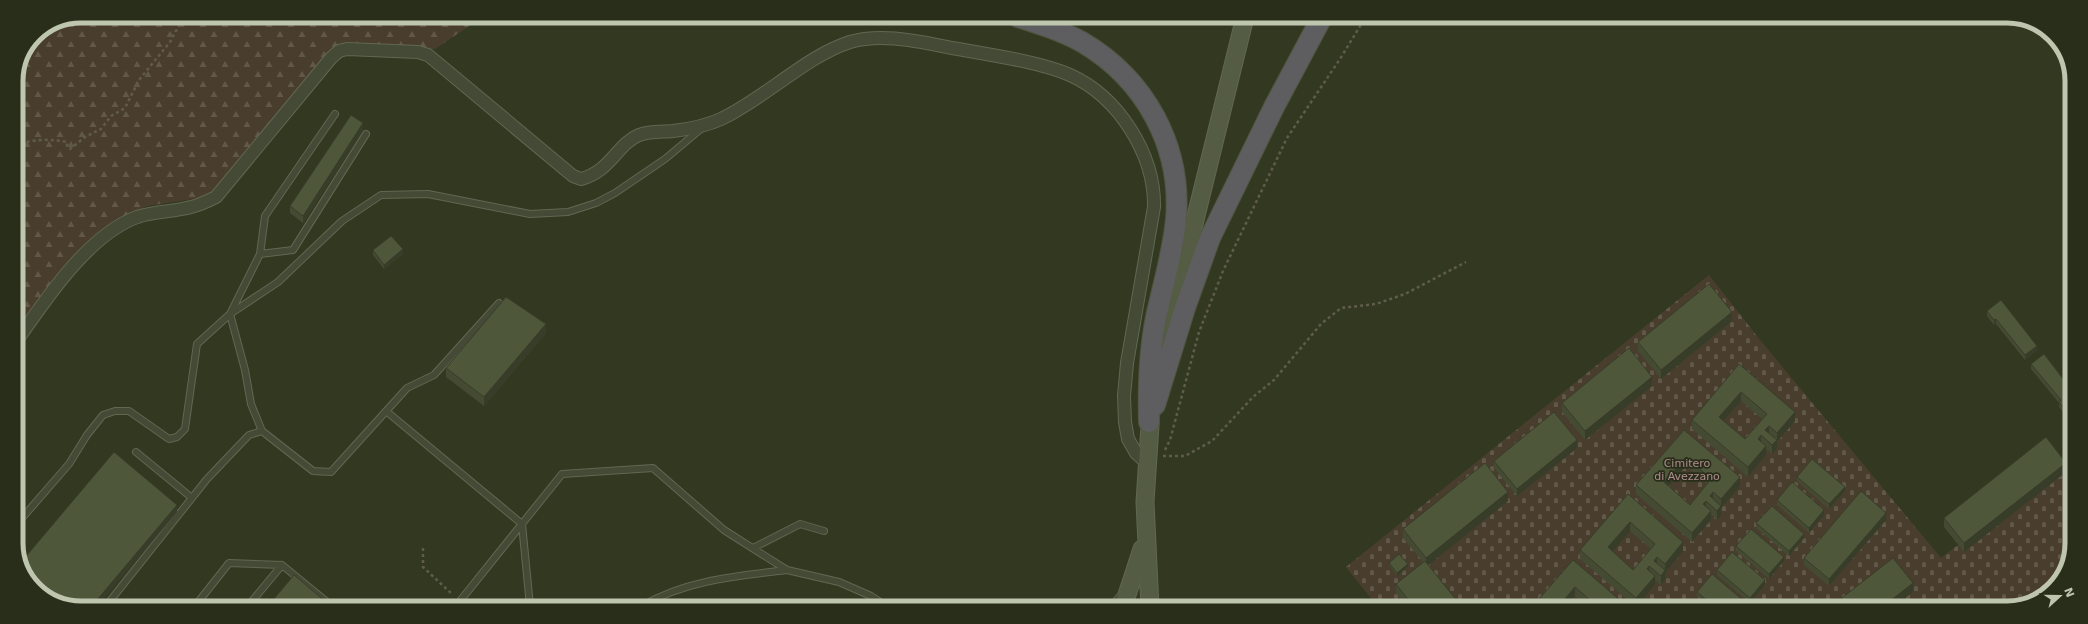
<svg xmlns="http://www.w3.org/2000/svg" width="2088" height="624" viewBox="0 0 2088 624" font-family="'DejaVu Sans',sans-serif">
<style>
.forest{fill:url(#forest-firs)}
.cemetery{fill:url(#cemetery-stones)}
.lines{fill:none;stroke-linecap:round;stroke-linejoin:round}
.service-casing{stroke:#626752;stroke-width:8}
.minor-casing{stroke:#626752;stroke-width:14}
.secondary-casing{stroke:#626752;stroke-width:19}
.trunk-casing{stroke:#4f543f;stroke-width:22}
.path{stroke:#605c4a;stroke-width:2.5;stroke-dasharray:3 3;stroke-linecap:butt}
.service{stroke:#444a35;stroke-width:6}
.minor{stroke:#444a35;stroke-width:12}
.secondary{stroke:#545d43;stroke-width:17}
.trunk{stroke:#5e5e61;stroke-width:20}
.wall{fill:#444b32;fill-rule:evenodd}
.shaded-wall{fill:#373d29}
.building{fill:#4f573a;stroke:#373d29;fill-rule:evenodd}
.labels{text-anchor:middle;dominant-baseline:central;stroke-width:3.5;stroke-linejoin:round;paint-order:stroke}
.park-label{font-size:11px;fill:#b18c8f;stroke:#292e1a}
.rim{fill:none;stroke:#bfc6af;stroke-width:5}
</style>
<defs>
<pattern id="forest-firs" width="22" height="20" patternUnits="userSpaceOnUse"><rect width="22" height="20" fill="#493e2e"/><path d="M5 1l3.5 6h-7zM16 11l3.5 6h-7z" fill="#61584a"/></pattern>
<pattern id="cemetery-stones" width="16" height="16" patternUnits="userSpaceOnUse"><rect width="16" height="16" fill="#493e2e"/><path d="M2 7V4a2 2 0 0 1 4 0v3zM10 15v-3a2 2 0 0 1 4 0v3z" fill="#61584a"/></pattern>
</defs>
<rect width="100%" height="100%" fill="#333921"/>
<path class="forest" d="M81,16H484L435,49L350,43L333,47L212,196L147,206L113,221L61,270L16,334V81L35,35Z"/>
<path class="cemetery" d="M1709,275L1760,340L1941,558L2070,459V560L2046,595L2007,608L1378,607L1346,567Z"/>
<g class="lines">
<g class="service-casing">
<path id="service" d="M260,254L293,250L366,134
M386,411L522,524L530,606
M262,431L251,404L245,370L230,314L260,254L265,216L335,114
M136,452L192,498
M16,525L69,464L87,435L103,415L115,411H129L169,439L177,437L185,429L197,344L230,314L278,282L342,221L381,195L428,194L530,214L568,212L596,203L615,193L665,159L702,128
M753,548L800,524L824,531
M106,606L207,479L249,435L262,431L313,471L331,472L407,388L434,375L499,303
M195,606L229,563L282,565L332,606
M248,606L282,565
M456,606L562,474L653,468L724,530L787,570L839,582L871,596L888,607
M642,606C686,580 737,576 787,570
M1111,607L1120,596"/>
</g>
<g class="minor-casing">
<path id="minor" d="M16,342C45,300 88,235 137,217C155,211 173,212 191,207C200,205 208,201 216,197L331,58L339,51L347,49L418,52L428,55L573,176L581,179C611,171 617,144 639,135C649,131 663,132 673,131C690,129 706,126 721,119C764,99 806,56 850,42C884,32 924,43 958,49C991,55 1040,62 1070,75C1119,97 1155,155 1154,207L1127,363L1124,396L1125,422L1128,439L1136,453L1147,463"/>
</g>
<g class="secondary-casing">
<path id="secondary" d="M1161,358L1245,17
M1123,607L1142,549
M1150,607L1145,502L1151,410"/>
</g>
<g class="trunk-casing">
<path id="trunk" d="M1018,17C1040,24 1062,31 1082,42C1145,79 1182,146 1176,219C1173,252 1163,285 1156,317C1149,352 1148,387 1149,422
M1155,405L1185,308L1210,238L1274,107L1322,17"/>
</g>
<path class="path" d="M16,147C28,138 53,139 67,142V146L70,149L85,137L101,129L111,116L125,108L139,80L170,42L184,16
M1165,450L1170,440L1199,332L1223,271L1287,138L1340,59L1365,18
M1163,456H1185L1212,441L1253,397L1274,380L1321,324L1341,308L1376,304L1405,294L1466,262
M423,548V567L453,595"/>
<use href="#service" class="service"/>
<use href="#minor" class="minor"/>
<use href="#secondary" class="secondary"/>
<use href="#trunk" class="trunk"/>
</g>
<path class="wall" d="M363,130L303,223L290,213V206Z
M373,250L403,254L384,269L373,255Z
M1987,311L2037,350L2025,360L1996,324L1994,325L1987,316Z
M1732,321L1661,379L1638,351V342Z
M546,333L484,406L446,377V368Z
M1739,364L1795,421L1777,442V449L1772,454L1766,449V455L1748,477L1692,429V420ZM1741,401L1762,419L1745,439L1724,421Z
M2031,364L2070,388L2066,416L2059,407V403L2031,369Z
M1652,386L1585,440L1562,412V403Z
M1684,430L1740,486L1721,508V515L1717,520L1711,514V520L1692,542L1636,494V485ZM1686,466L1707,484L1690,505L1668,486Z
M1577,448L1517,496L1494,468V461Z
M2066,472L1964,552L1944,527V518Z
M1797,477L1845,491L1829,509L1797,481Z
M1628,494L1683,551L1665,573V579L1661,585L1655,579V585L1636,607L1580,559V550ZM1630,531L1651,549L1633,570L1612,551Z
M1777,500L1824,515L1809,533L1777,505Z
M1508,501L1428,565L1462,607H1407L1396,593V584L1423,562L1403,538V529Z
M1886,520L1829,586L1804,565V558Z
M1756,523L1804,538L1789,556L1756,528Z
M1736,546L1784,561L1769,579L1736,551Z
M1573,560L1628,608H1588L1575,596L1565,607H1532Z
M1389,563L1408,567L1397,576L1389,565Z
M1717,570L1765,585L1750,603L1717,575Z
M1697,592L1745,607L1744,608H1710L1697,596Z"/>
<path class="shaded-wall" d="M363,123V130L303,223V216Z
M403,249V254L384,269V265Z
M1732,312V321L1661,379V370Z
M1996,319V324L1994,325V320Z
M546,324V333L484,406V397Z
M2037,346V350L2025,360V355Z
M1652,377V386L1585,440V431Z
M1741,392V401L1719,426V417Z
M2070,407V412L2066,416V411Z
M1795,412V421L1777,442V449L1772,454V445L1777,440V433Z
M1769,426V436L1765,430Z
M1761,435V445L1758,439Z
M1577,440V448L1517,496V489Z
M1766,446V455L1748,477V467Z
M1686,457V466L1664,492V482Z
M2066,463V472L1964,552V543Z
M1740,477V486L1721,508V515L1717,520V511L1721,506V499Z
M1845,487V491L1829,509V504Z
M1508,492V501L1426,567V558Z
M1713,492V501L1710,496Z
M1706,501V510L1703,504Z
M177,505V512L98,606H92Z
M1824,510V515L1809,533V528Z
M1711,511V520L1692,542V533Z
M1886,513V520L1829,586V579Z
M1630,522V531L1608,557V547Z
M1804,534V538L1789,556V551Z
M1683,542V551L1665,573V579L1661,585V576L1665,571V564Z
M1657,557V566L1654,561Z
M1784,557V561L1769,579V574Z
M1408,564V567L1397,576V573Z
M1649,566V575L1647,569Z
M1655,576V585L1636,607V598Z
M1765,580V585L1750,603V598Z
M1913,583V592L1892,608H1881Z
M1575,587V596L1565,607H1558Z
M1745,602V607L1744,608H1740Z"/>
<path class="building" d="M351,115L363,123L303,216L290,206Z
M391,236L403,249L384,265L373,250Z
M1709,284L1732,312L1661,370L1638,342Z
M506,297L546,324L484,397L446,368Z
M2001,300L2037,346L2025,355L1996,319L1994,320L1987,311Z
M1629,348L1652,377L1585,431L1562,403Z
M2044,354L2070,388V407L2066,411L2059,402L2061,400L2031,364Z
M1739,364L1795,412L1777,433L1769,426L1765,430L1777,440L1772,445L1761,435L1758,439L1766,446L1748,467L1692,420ZM1741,392L1767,414L1745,439L1719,417Z
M1554,412L1577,440L1517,489L1494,461Z
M1684,430L1740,477L1721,499L1713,492L1710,496L1721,506L1717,511L1706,501L1703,504L1711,511L1692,533L1636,485ZM1686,457L1711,479L1690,505L1664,482Z
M2046,437L2066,463L1964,543L1944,518Z
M114,452L177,505L92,606H64L32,586L22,561Z
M1812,459L1845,487L1829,504L1797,477Z
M1485,463L1508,492L1426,558L1403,529Z
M1792,482L1824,510L1809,528L1777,500Z
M1861,491L1886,513L1829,579L1804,558Z
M1628,494L1683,542L1665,564L1657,557L1654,561L1665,570L1661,576L1649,566L1647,569L1655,576L1636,598L1580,550ZM1630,522L1655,544L1633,570L1608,547Z
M1772,506L1804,534L1789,551L1756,523Z
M1751,529L1784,557L1769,574L1736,546Z
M1732,552L1765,580L1750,598L1717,570Z
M1399,554L1408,564L1397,573L1389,563Z
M1893,558L1913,583L1881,608H1829Z
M1573,560L1628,607V608H1599L1575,587L1558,607H1532Z
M1425,561L1462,607H1414L1396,584Z
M1712,574L1745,602L1740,608H1716L1697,592Z
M294,575L331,606H268Z
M1693,597L1706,608H1684Z
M139,601L144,606H135Z
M1794,601L1799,608H1784Z"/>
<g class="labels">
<g class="park-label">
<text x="1687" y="463">Cimitero<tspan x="1687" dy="13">di Avezzano</tspan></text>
</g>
</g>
<path d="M0 0H2088V624H0ZM81 23H2007A58 58 0 0 1 2065 81V543A58 58 0 0 1 2007 601H81A58 58 0 0 1 23 543V81A58 58 0 0 1 81 23Z" fill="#292e1a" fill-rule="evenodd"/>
<path class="rim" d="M81 23H2007A58 58 0 0 1 2065 81V543A58 58 0 0 1 2007 601H81A58 58 0 0 1 23 543V81A58 58 0 0 1 81 23Z"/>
<g transform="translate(2060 596) rotate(69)" stroke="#292e1a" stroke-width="3" paint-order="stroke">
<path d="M0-3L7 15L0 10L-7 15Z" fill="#bfc6af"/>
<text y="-6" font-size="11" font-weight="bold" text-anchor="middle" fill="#bfc6af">N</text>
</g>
</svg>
